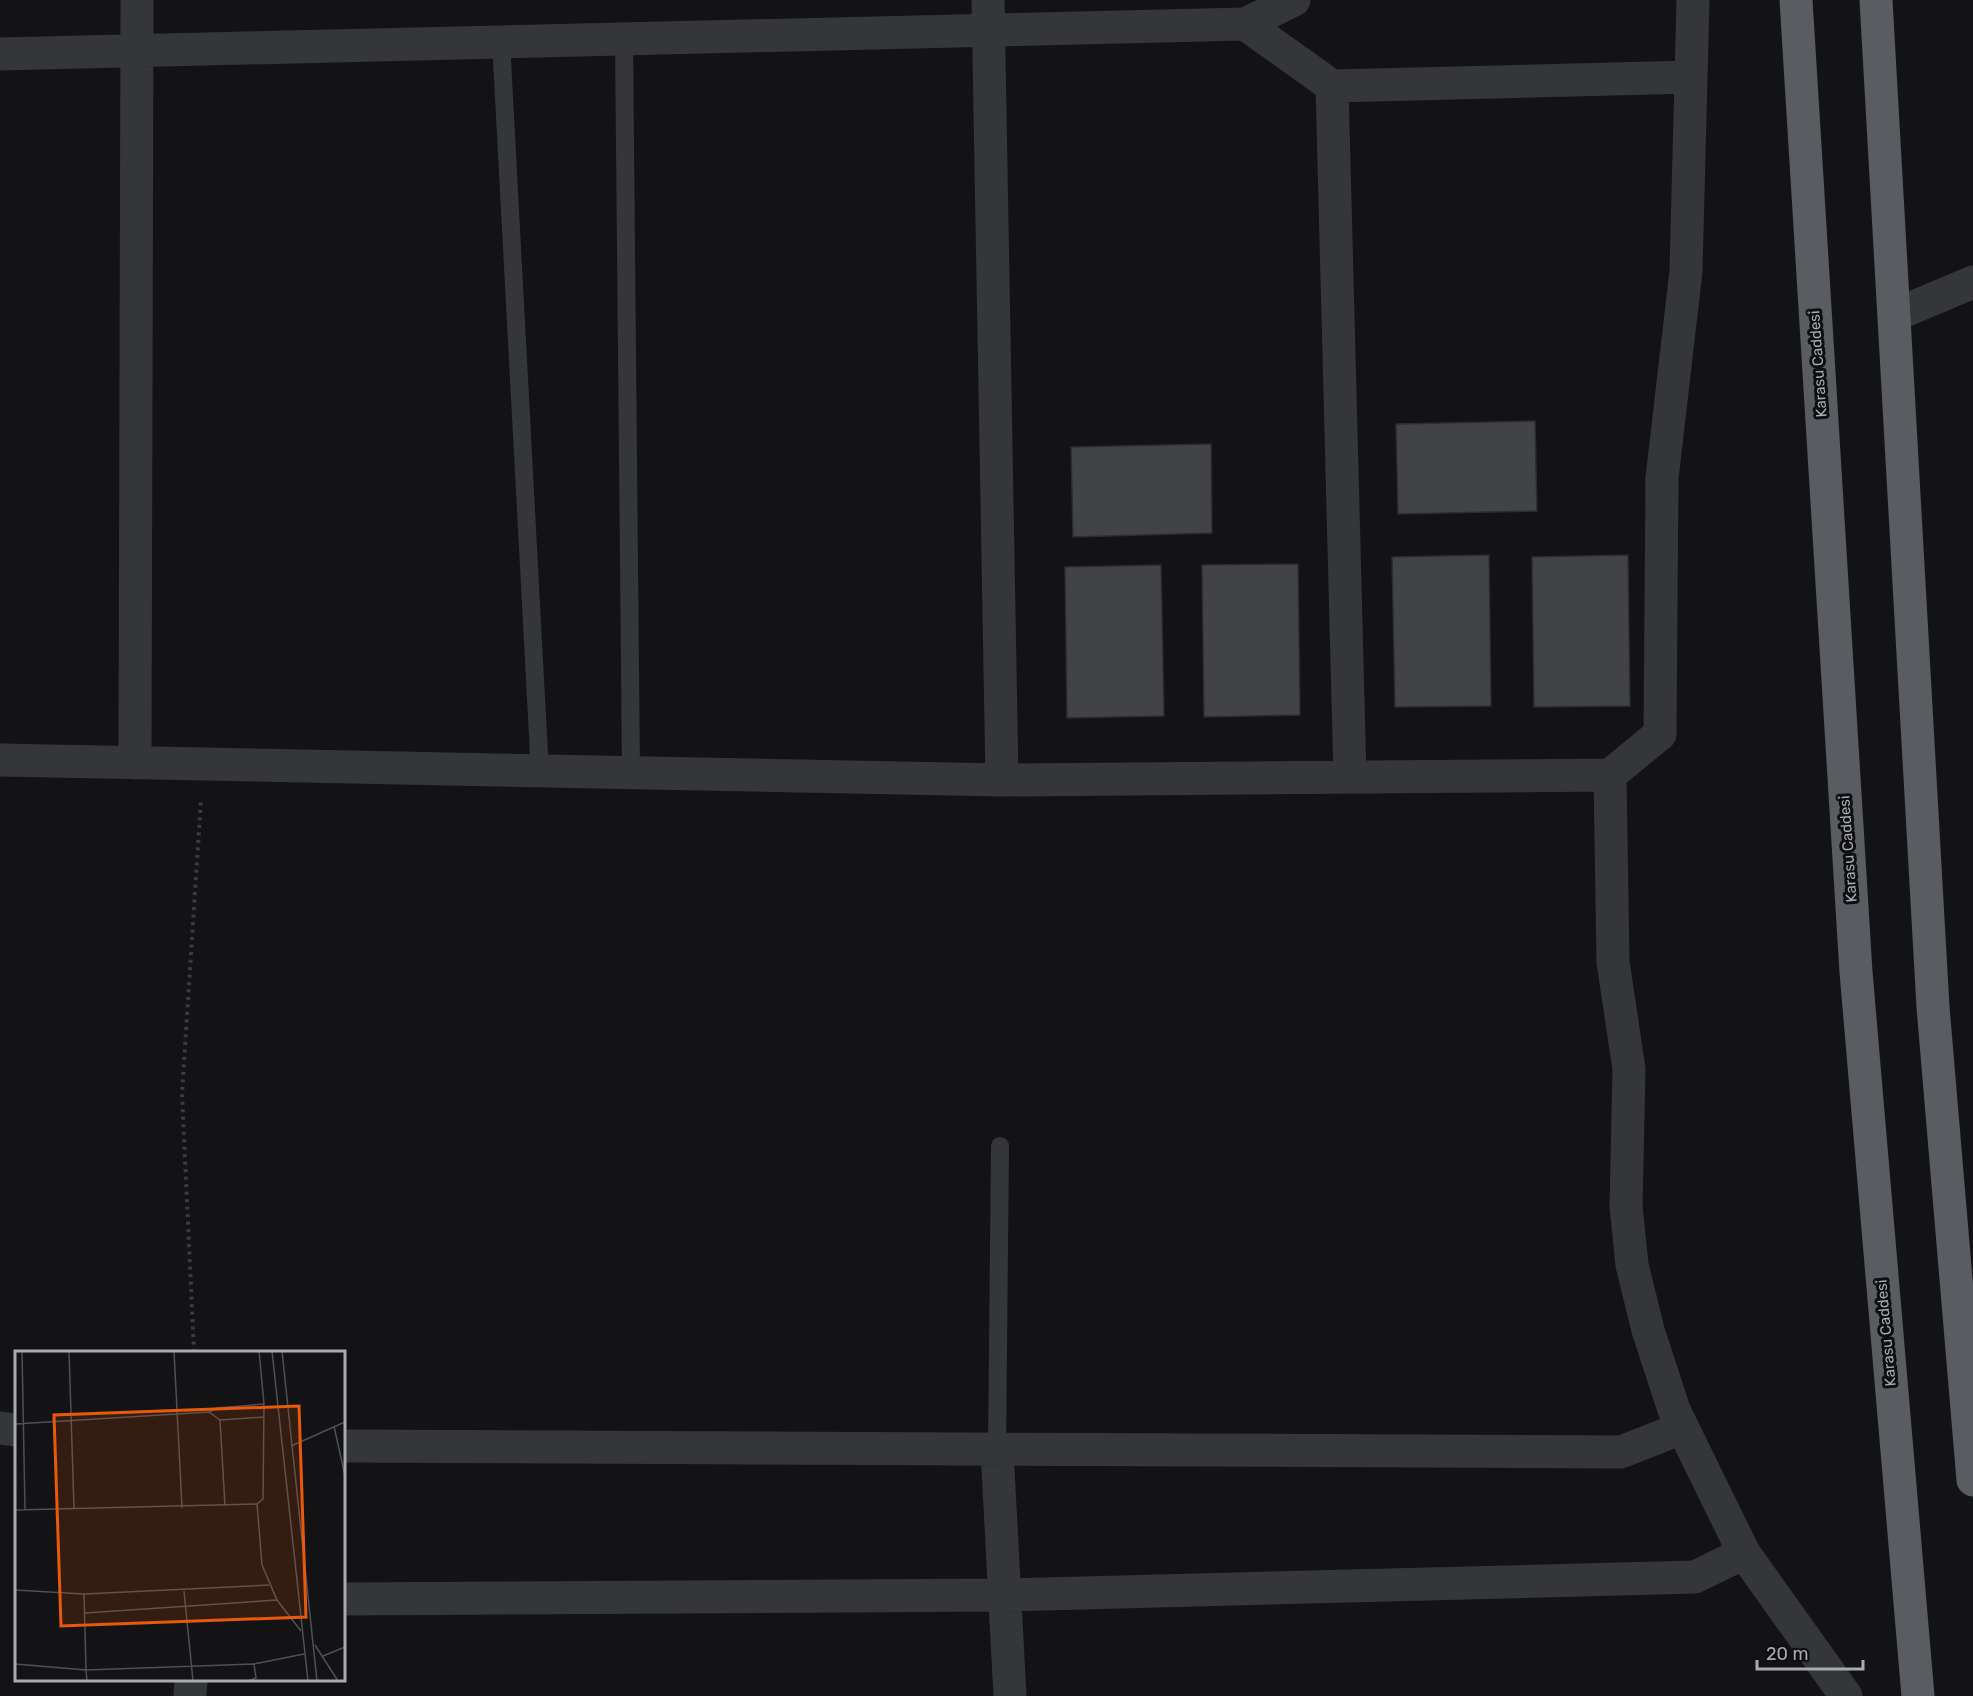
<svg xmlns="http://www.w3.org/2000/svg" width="1973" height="1696" viewBox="0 0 1973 1696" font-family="Rubik,sans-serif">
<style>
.building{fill:#424347;stroke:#2d2d30;stroke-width:1.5}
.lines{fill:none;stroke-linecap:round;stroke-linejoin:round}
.path{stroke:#3b3c40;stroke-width:4;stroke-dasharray:3 4.5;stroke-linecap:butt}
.service{stroke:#353639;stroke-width:18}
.minor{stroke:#353639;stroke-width:33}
.trunk{stroke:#595c61;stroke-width:33}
.labels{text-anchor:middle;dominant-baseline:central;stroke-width:6;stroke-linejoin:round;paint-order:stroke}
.street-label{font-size:15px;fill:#a6abb4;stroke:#0e0e10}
.inset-road{fill:none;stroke:#4e5055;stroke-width:1.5}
.view{fill:#e8590c;fill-opacity:0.15;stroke:#e8590c;stroke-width:3}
.inset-edge{fill:none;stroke:#a6abb4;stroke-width:3}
</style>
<rect width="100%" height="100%" fill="#131315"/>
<path class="building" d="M1535,421L1537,511L1398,514L1396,424Z
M1211,444L1212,533L1073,537L1071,447Z
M1489,555L1491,706L1395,707L1392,557Z
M1628,555L1630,706L1534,707L1532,557Z
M1298,564L1300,715L1204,717L1202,565Z
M1161,565L1164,716L1067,718L1065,567Z"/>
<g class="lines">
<path class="path" d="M194,1352L182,1094L201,799"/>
<path class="service" d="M624,39L631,774
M501,41L540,773
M997,1450L1000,1146"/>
<path class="minor" d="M988,0L1002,780
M1693,0L1686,271L1662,478L1660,734L1610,775L1613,962L1629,1069L1626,1206L1632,1265L1648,1330L1674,1410L1744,1553L1846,1696
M1245,24L1294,0
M0,54L1245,24L1332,86L1691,77
M1332,86L1350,777
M1895,315L1973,282
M0,760L1002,780L1610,775
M135,763L137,0
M0,1428L16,1430
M344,1446L1621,1452L1682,1428
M997,1450L1010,1696
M344,1599L1004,1595L1695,1577L1744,1553
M190,1696L191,1680"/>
<path class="trunk" d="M1796,0L1856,972L1918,1696
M1876,0L1933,1007L1973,1480"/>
</g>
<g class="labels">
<g class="street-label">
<text transform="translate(1818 364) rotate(-94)">Karasu Caddesi</text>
<text transform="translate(1848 849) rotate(-94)">Karasu Caddesi</text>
<text transform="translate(1886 1333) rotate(-95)">Karasu Caddesi</text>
</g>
</g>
<g transform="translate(15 1351)">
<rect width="330" height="330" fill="#131315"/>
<path class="inset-road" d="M7,0L10,159M54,0L59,158M159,0L167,157M244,0L249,53L248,148L242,153L247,214L262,249L286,280M257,0L293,330M267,0L302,330M194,61L202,57L249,53M205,69L210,155M0,73L194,61L205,69L249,66M319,75L330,125M276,95L330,71M0,159L242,153M0,239L69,243L254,234M169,240L178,330M69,243L71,319L239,313M70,262L262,249M300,294L323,330M308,305L330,296M0,313L71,319L72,330M233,330L241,327L239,313L289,303"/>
<path class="view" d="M284,55L291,266L46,275L39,64Z"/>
<rect width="330" height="330" class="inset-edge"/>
</g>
<path d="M1757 1660v9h106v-9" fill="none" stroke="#a6abb4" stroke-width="3"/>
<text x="1766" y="1660" font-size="18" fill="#a6abb4" stroke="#0e0e10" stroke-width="4.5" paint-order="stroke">20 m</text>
</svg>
